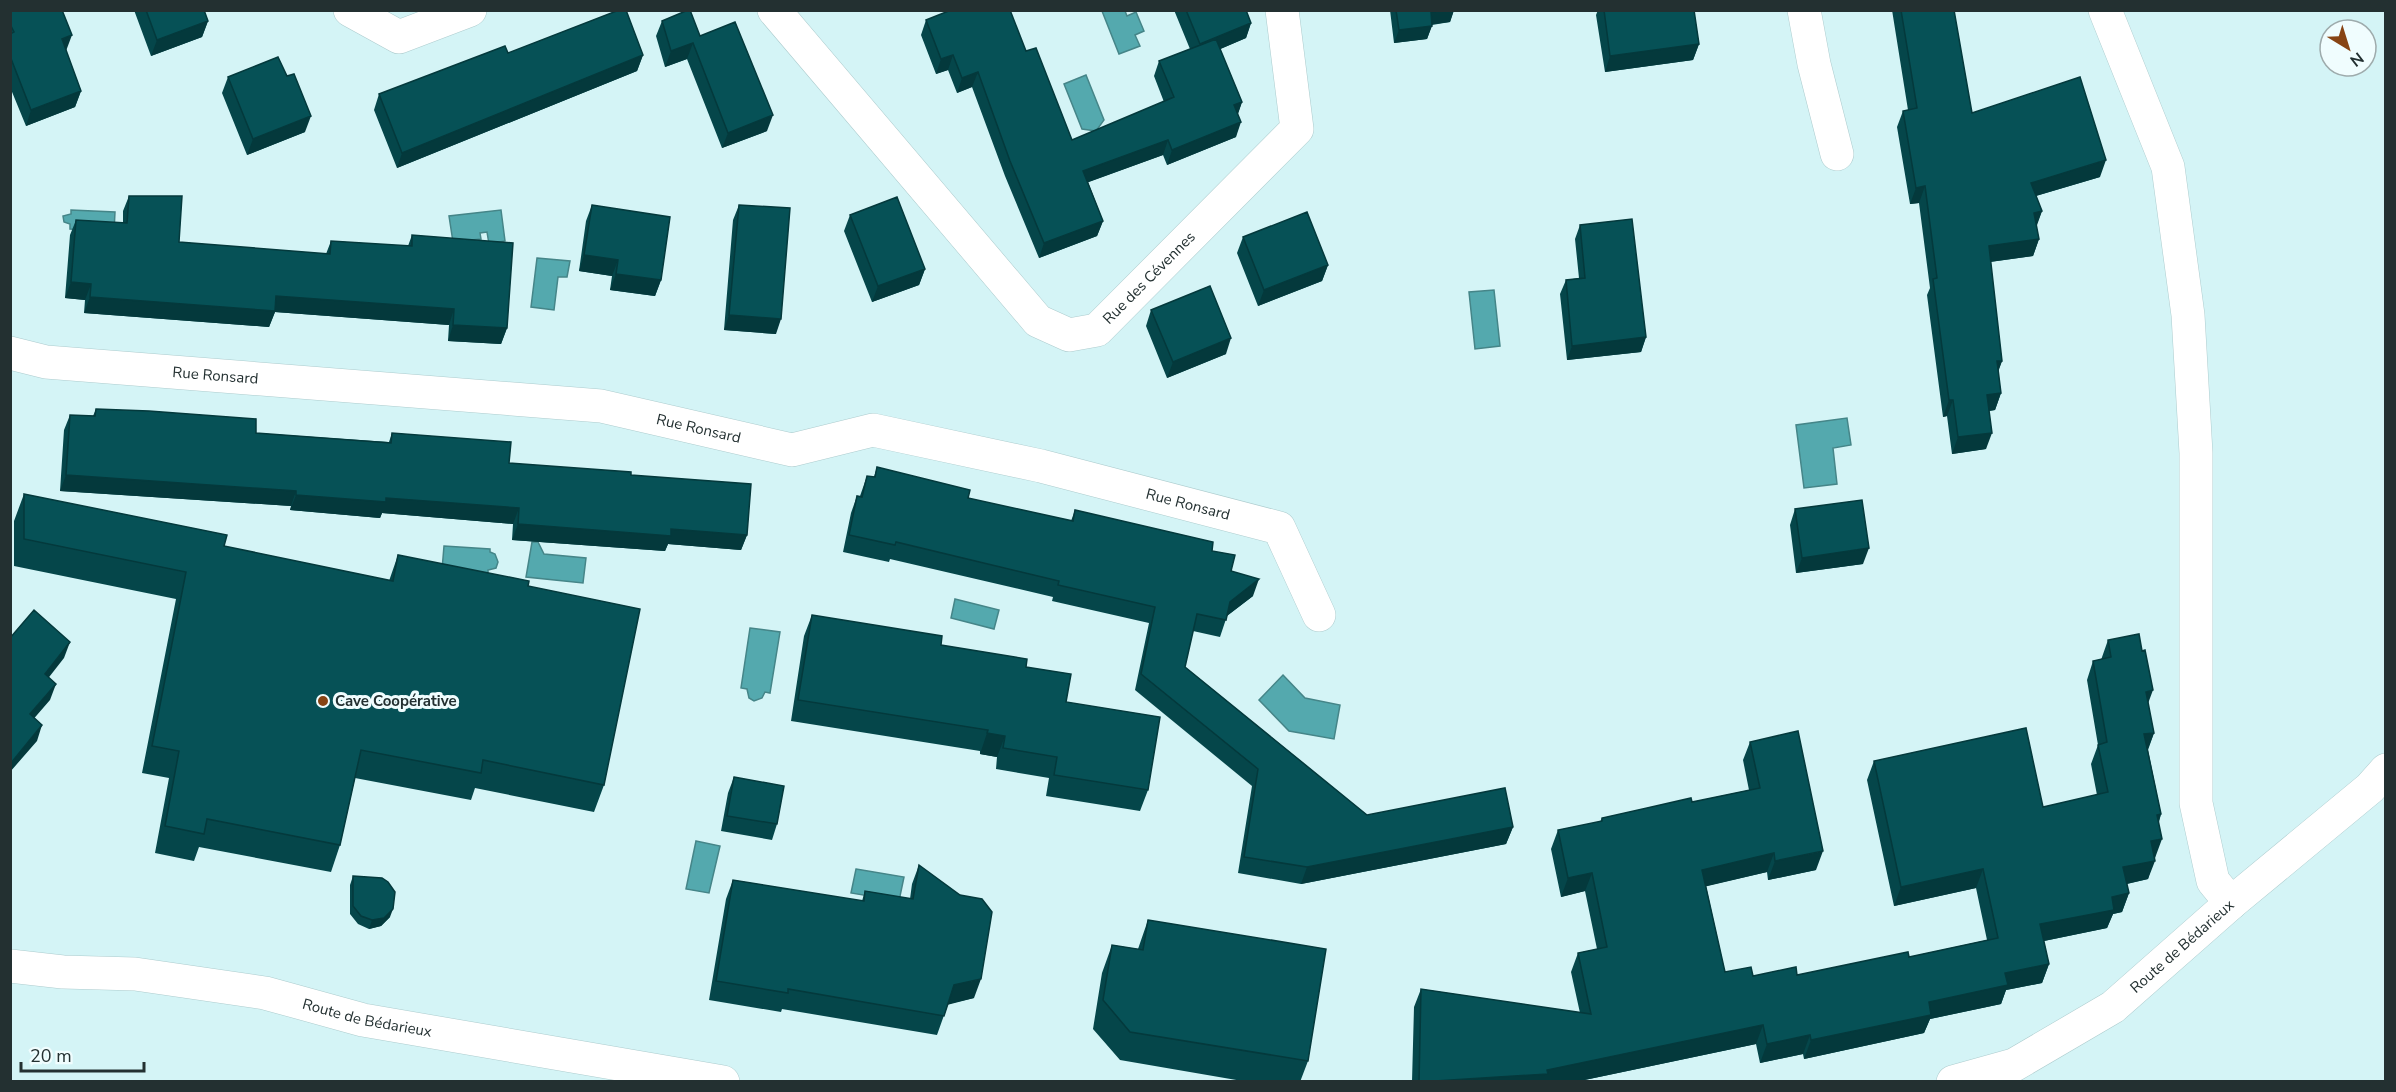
<svg xmlns="http://www.w3.org/2000/svg" width="2396" height="1092" viewBox="0 0 2396 1092" font-family="'Nunito Sans',sans-serif">
<style>
.water{fill:#54a9ae;stroke:#458588;stroke-width:1.5}
.lines{fill:none;stroke-linecap:round;stroke-linejoin:round}
.minor-casing{stroke:#adccce;stroke-width:34}
.tertiary-casing{stroke:#adccce;stroke-width:34}
.minor{stroke:#fff;stroke-width:33}
.tertiary{stroke:#fff;stroke-width:33}
.wall{fill:#05464a}
.shaded-wall{fill:#04393c}
.building{fill:#065156;stroke:#04393c;stroke-width:1.5}
.poi-dot{fill:#874414;stroke:#f0fdfe;stroke-width:2}
.labels{text-anchor:middle;dominant-baseline:central;stroke-width:6;stroke-linejoin:round;paint-order:stroke}
.street-label{font-size:15px;fill:#233031;stroke:#f0fdfe}
.poi-label{font-size:15px;font-weight:bold;fill:#233031;stroke:#f0fdfe;text-anchor:start}
</style>
<rect width="100%" height="100%" fill="#d4f4f6"/>
<path class="water" d="M1102,11H1125L1127,16L1136,12L1144,31L1135,35L1140,46L1119,54Z
M1086,75L1104,120L1096,131L1082,129L1064,84Z
M71,210L115,212L114,232L70,229V224L64,222L63,216L71,214Z
M501,210L505,241L489,244L487,232L480,233L481,239L453,242L449,216Z
M537,258L570,261L567,277H558L554,310L531,307Z
M1494,290L1500,346L1475,349L1469,292Z
M1847,418L1851,445L1833,448L1837,484L1804,488L1796,425Z
M532,542H538L544,554L586,558L583,583L526,577Z
M444,546L490,549V552L495,554L498,562L496,568L488,570V573L442,570Z
M955,599L999,610L994,629L951,618Z
M750,628L780,632L770,693L765,692L762,698L754,701L749,698L747,689L741,688Z
M1283,675L1305,698L1340,705L1334,739L1289,731L1259,700Z
M696,841L720,846L709,893L686,889Z
M856,869L904,877L899,901L851,893Z"/>
<g class="lines">
<g class="minor-casing">
<g id="minor">
<path d="M350,10L399,37L470,10"/>
<path id="s1" d="M774,10L1038,321L1069,335L1097,330L1297,129L1282,10"/>
<path d="M1804,10L1814,64L1837,154"/>
<path d="M2105,10L2168,167L2188,315L2196,453V803L2213,881L2231,903"/>
<path id="s2" d="M10,353L46,362L601,406L792,450L873,430L1041,466L1279,528L1319,615"/>
</g>
</g>
<g class="tertiary-casing">
<g id="tertiary">
<path id="s3" d="M10,966L63,972L135,974L265,993L363,1020L723,1082"/>
<path id="s4" d="M1953,1082L2014,1065L2113,1007L2231,903L2370,788L2386,770"/>
</g>
</g>
<use href="#minor" class="minor"/>
<use href="#tertiary" class="tertiary"/>
</g>
<path class="wall" d="M10,10L66,51L81,91L75,107L26,126L10,87Z
M134,10H204L208,21L202,37L151,56Z
M1174,10H1246L1251,23L1246,38L1220,49L1242,102L1238,113L1236,137L1167,165L1163,155L1088,182L1103,221L1097,236L1039,258L1005,176L972,87L957,93L948,70L936,74L921,35L926,20L1026,51L1072,140L1164,102L1154,76L1159,61L1190,49Z
M1390,10H1454L1450,22L1432,25L1427,39L1394,43Z
M1598,10H1694L1699,44L1693,60L1605,72L1596,15Z
M1892,10H1954L1972,113L2100,177L2036,196L2042,211L2036,226L2039,239L2033,256L1990,262L2002,361L1998,371L2001,393L1995,410L1989,411L1986,449L1952,454L1947,416L1943,417L1927,295L1930,288L1919,203L1910,204L1897,127L1903,111L1908,110Z
M662,21L700,36L767,131L722,148L687,59L665,67L656,36Z
M508,53L643,55L637,71L397,168L374,110L379,94Z
M228,77L305,132L247,155L222,93Z
M129,196L179,242L326,254L331,241L408,246L412,235L507,328L501,344L448,341L449,325L275,312L269,327L84,313L85,300L65,298L70,235L76,220L123,223V211Z
M592,205L661,280L655,296L610,290L612,276L579,271L586,221Z
M739,205L776,334L724,330L733,220Z
M850,215L925,269L919,285L872,302L844,231Z
M1580,225L1646,337L1641,352L1567,360L1560,294L1566,280L1579,278L1575,239Z
M1243,237L1328,265L1322,281L1258,306L1237,253Z
M1151,310L1226,354L1167,378L1146,326Z
M96,409L256,433L389,442L392,433L509,463L631,475L747,535L741,550L668,544L665,551L512,540L513,524L382,513L380,518L290,510L291,506L60,491L64,430L70,415L93,416Z
M877,467L968,498L1071,521L1075,510L1212,551L1253,596L1227,616L1220,637L1193,631L1185,667L1367,815L1513,827L1506,844L1301,884L1238,873L1252,786L1135,690L1149,623L1052,601L1053,597L890,559L889,562L843,552L851,513L857,496H860L867,476L874,477Z
M24,494L224,546L389,581L398,555L528,586L604,785L594,812L475,788L471,800L355,778L340,845L331,872L199,847L194,861L155,853L169,778L142,773L176,599L14,566V521Z
M1795,509L1863,564L1796,573L1790,525Z
M812,615L941,645L1026,667L1066,702L1148,790L1140,811L1046,796L1049,778L996,769L997,757L980,754V751L791,721L804,636Z
M2108,640L2148,704L2154,733L2148,750L2161,814L2159,822L2155,858H2154L2148,879L2127,884L2129,893L2122,912L2113,914L2107,928L2044,941L2049,964L2042,983L2006,990L2001,1004L1930,1019L1924,1033L1804,1059L1803,1054L1760,1063L1756,1044L1575,1082H1412L1414,1007L1421,989L1580,1013L1571,972L1578,953L1597,949L1585,891L1561,897L1551,849L1558,830L1600,822L1602,818L1692,802L1749,790L1743,760L1750,742L1816,870L1768,880L1767,872L1706,886L1725,972L1753,976L1797,975L1909,957L1987,940L1976,888L1894,906L1867,780L1874,761L2043,807L2097,795L2091,764L2098,745L2087,680L2093,661L2101,660Z
M734,777L777,824L772,840L721,831L728,793Z
M919,865L974,998L948,1004L937,1035L782,1009L781,1012L709,1000L726,899L733,880L862,901L865,891L910,899L912,884Z
M353,876L390,917L381,926L369,929L358,924L350,914V885Z
M1148,920L1308,1061L1300,1082H1248L1120,1060L1093,1029L1102,973L1112,945L1138,949Z"/>
<path class="shaded-wall" d="M1444,10H1454L1450,22L1426,25L1431,12Z
M208,21L202,37L151,56L157,40Z
M1251,23L1246,38L1195,60L1200,44Z
M1432,26L1427,39L1394,43L1399,30Z
M72,35L66,51L62,39Z
M693,43L687,59L665,67L671,51Z
M1699,44L1693,60L1605,72L1610,56Z
M643,55L637,71L397,168L402,153Z
M953,55L948,70L936,74L941,59Z
M978,72L972,87L957,93L962,78Z
M81,91L75,107L26,126L31,110Z
M1242,102L1237,117L1234,105Z
M773,115L767,131L722,148L728,133Z
M311,116L305,132L247,155L253,139Z
M1241,122L1236,137L1167,165L1172,150Z
M1168,140L1163,155L1078,186L1083,171Z
M2106,160L2100,177L2025,199L2031,183Z
M1925,186L1919,203L1910,204L1916,188Z
M2042,211L2036,228L2034,213Z
M1103,221L1097,236L1039,258L1044,243Z
M2039,239L2033,256L1982,263L1989,246Z
M584,255L618,260L612,276L579,271Z
M1328,265L1322,281L1258,306L1264,290Z
M925,269L919,285L872,302L878,286Z
M616,274L661,280L655,296L610,290Z
M71,282L91,284L85,300L65,298Z
M276,296L454,309L449,325L275,312L269,327L84,313L90,297Z
M729,315L781,319L776,334L724,330Z
M453,325L507,328L501,344L448,341Z
M1646,337L1641,352L1567,360L1572,346Z
M1231,338L1226,354L1167,378L1173,362Z
M1997,361H2002L1996,378Z
M2001,393L1995,410L1981,412L1987,395Z
M1949,400H1953L1947,416L1943,417Z
M1992,433L1986,449L1952,454L1958,437Z
M66,475L296,491L291,506L60,491Z
M296,495L386,498L519,508L513,524L382,513L380,518L290,510Z
M518,524L671,529L747,535L741,550L668,544L665,551L512,540Z
M1869,548L1863,564L1796,573L1802,558Z
M1259,579L1253,596L1224,618L1230,602Z
M70,642L64,658L39,690L45,674Z
M56,684L50,700L24,730L30,714Z
M2153,690L2146,709V692Z
M42,725L37,741L10,772L11,763Z
M987,733L1005,736L997,757L980,754Z
M2154,733L2147,751L2144,734Z
M2161,814L2155,833L2157,815Z
M1513,827L1506,844L1301,884L1307,867Z
M2162,839L2155,858L2144,860L2151,841Z
M1823,851L1816,870L1768,880L1775,861Z
M1774,853L1767,872L1695,889L1702,870Z
M2155,861L2148,879L2117,886L2123,867Z
M1983,869L1976,888L1894,906L1901,887Z
M1592,873L1585,891L1561,897L1568,878Z
M2129,893L2122,912L2113,914L2107,928L2034,943L2040,924L2112,897Z
M393,909L390,917L381,926L369,929L372,920Z
M2049,964L2042,983L2006,990L2001,1004L1930,1019L1924,1033L1804,1059L1811,1040L1929,1002L2005,973Z
M981,979L974,998L947,1005L954,985Z
M1763,1025L1756,1044L1575,1082H1429L1547,1070Z
M1810,1035L1803,1054L1760,1063L1767,1044Z"/>
<path class="building" d="M10,10H62L72,35L62,39L81,91L31,110L10,56V34L14,32L10,24Z
M146,10H204L208,21L157,40Z
M619,10H626L643,55L402,153L379,94L505,46L508,53Z
M688,10H690L700,36L735,22L773,115L728,133L693,43L671,51L662,21Z
M951,10H1010L1026,51L1036,48L1072,140L1174,97L1159,61L1216,39L1242,102L1234,105L1241,122L1172,150L1168,140L1083,171L1103,221L1044,243L1010,161L978,72L962,78L953,55L941,59L926,20Z
M1186,10H1246L1251,23L1200,44Z
M1396,10H1444L1431,12L1432,26L1399,30Z
M1604,10H1694L1699,44L1610,56Z
M1901,10H1954L1972,113L2080,77L2106,160L2031,183L2042,211L2034,213L2039,239L1989,246L2002,361H1997L2001,393L1987,395L1992,433L1958,437L1953,400H1949L1933,279L1937,278L1925,186L1916,188L1903,111L1917,108Z
M278,57L287,76L294,74L311,116L253,139L228,77Z
M129,196H182L179,242L330,254L331,241L412,246V235L513,243L507,328L453,325L454,309L276,296L275,311L90,297L91,284L71,282L76,220L127,223Z
M897,197L925,269L878,286L850,215Z
M592,205L670,217L661,280L616,274L618,260L584,255Z
M739,205L790,208L781,319L729,315Z
M1307,212L1328,265L1264,290L1243,237Z
M1632,219L1646,337L1572,346L1566,280L1585,278L1580,225Z
M1210,286L1231,338L1173,362L1151,310Z
M96,409L149,411L256,419V433L391,443L392,433L511,442L509,463L631,472V475L751,484L747,535L671,529V536L518,524L519,508L386,498V502L296,495V491L66,475L70,415L95,416Z
M877,467L970,490L968,498L1073,521L1075,510L1213,542L1212,551L1235,555L1231,571L1259,579L1230,602L1226,620L1197,614L1185,667L1367,815L1505,788L1513,827L1307,867L1244,857L1258,769L1141,674L1155,607L1058,585L1059,581L896,542L895,545L849,535L857,496L862,497L867,476L875,477Z
M24,494L227,535L224,546L393,581L398,555L529,581L528,586L640,609L604,785L483,760L481,773L361,750L340,845L207,819L204,834L165,826L179,751L152,746L186,572L24,539Z
M1862,500L1869,548L1802,558L1795,509Z
M34,610L70,642L45,674L56,684L30,714L42,725L11,763L10,638Z
M812,615L942,636L941,645L1027,659L1026,667L1071,674L1066,702L1160,717L1148,790L1054,775L1057,757L1003,748L1005,736L987,733L988,730L798,700Z
M2139,634L2142,651L2145,650L2153,690L2146,692L2154,733L2144,734L2161,814L2157,815L2162,839L2151,841L2155,861L2123,867L2129,893L2112,897L2114,910L2040,924L2049,964L2005,973L2008,985L1929,1002L1931,1015L1811,1040L1810,1035L1767,1044L1763,1025L1547,1070L1548,1074L1419,1082L1421,989L1591,1014L1578,953L1607,947L1592,873L1568,878L1558,830L1602,821V818L1647,808L1691,798L1692,802L1760,788L1750,742L1798,731L1823,851L1775,861L1774,853L1702,870L1725,972L1751,967L1753,976L1796,967L1797,975L1908,952L1909,957L1998,938L1983,869L1901,887L1874,761L2026,728L2043,807L2108,792L2098,745L2107,742L2093,661L2111,657L2108,640Z
M734,777L784,786L777,824L727,816Z
M919,865L960,895L982,899L992,912L981,979L954,985L944,1016L788,989V993L716,981L733,880L864,901L865,891L913,899Z
M353,876L382,878L388,882L395,892L393,909L384,918L372,920L361,916L353,906Z
M1148,920L1326,949L1308,1061L1130,1032L1103,1000L1112,945L1143,950Z"/>
<circle class="poi-dot" cx="323" cy="701" r="6"/>
<g class="labels">
<g class="street-label">
<text stroke="none"><textPath href="#s1" startOffset="544">Rue des Cévennes</textPath></text>
<text stroke="none"><textPath href="#s2" startOffset="207">Rue Ronsard</textPath></text>
<text stroke="none"><textPath href="#s2" startOffset="694">Rue Ronsard</textPath></text>
<text stroke="none"><textPath href="#s2" startOffset="1197">Rue Ronsard</textPath></text>
<text stroke="none"><textPath href="#s4" startOffset="270">Route de Bédarieux</textPath></text>
<text stroke="none"><textPath href="#s3" startOffset="362">Route de Bédarieux</textPath></text>
</g>
<g class="poi-label">
<text x="335" y="701">Cave Coopérative</text>
</g>
</g>
<rect width="2396" height="1092" fill="none" stroke="#233031" stroke-width="24"/>
<g transform="translate(2348 48) rotate(142)"><circle r="28" fill="#f0fdfe" stroke="#9eabac" stroke-width="1.5"/>
<path d="M0-4.5L10 22L0 15L-10 22Z" fill="#874414"/>
<text y="-9" font-size="16" font-weight="bold" text-anchor="middle" fill="#233031">N</text>
</g>
<path d="M21 1062v9h123v-9" fill="none" stroke="#233031" stroke-width="3"/>
<text x="30" y="1062" font-size="18" fill="#233031" stroke="#f0fdfe" stroke-width="4.5" paint-order="stroke">20 m</text>
</svg>
